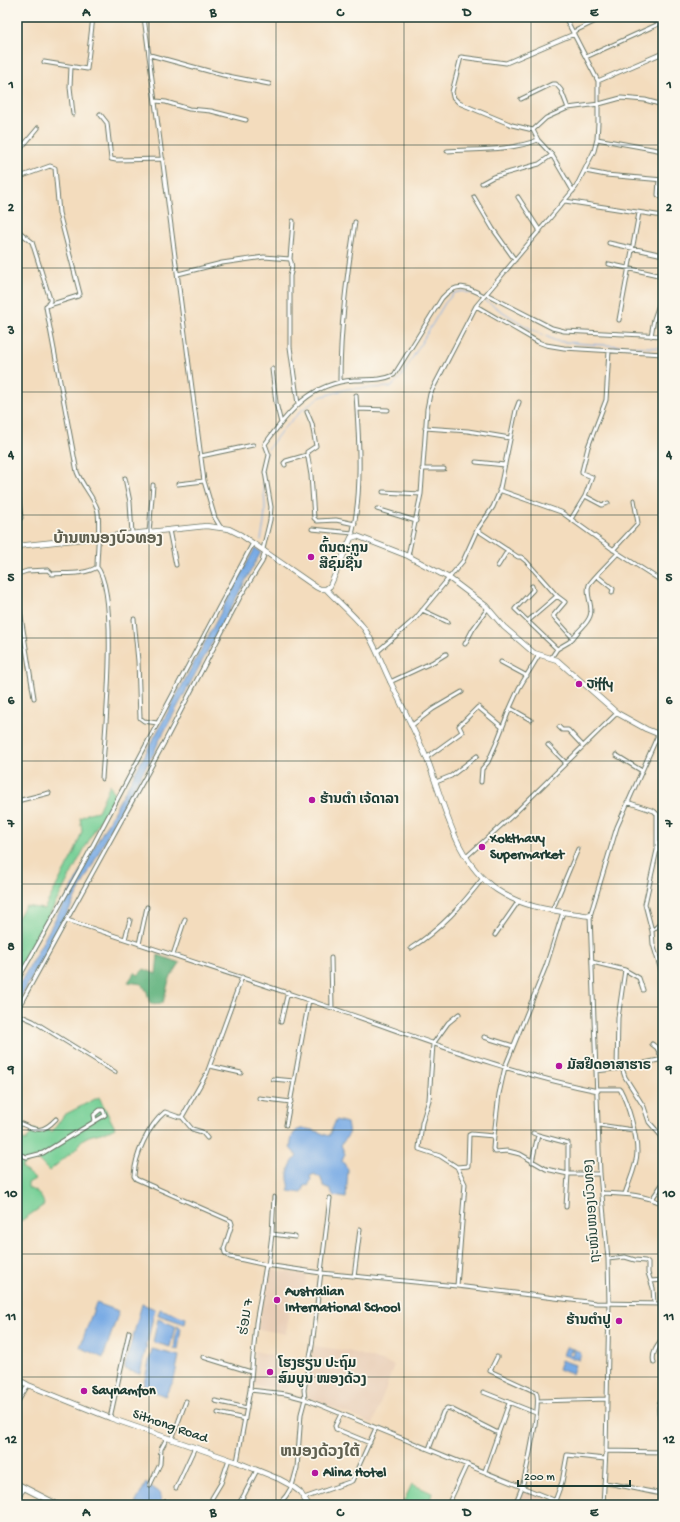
<svg xmlns="http://www.w3.org/2000/svg" width="680" height="1522" viewBox="0 0 680 1522" font-family="'Gochi Hand','Noto Sans Lao',sans-serif">
<style>
.built{fill:#e9cfb8}
.green{fill:#75cf95;stroke:#4a8664}
.forest{fill:#60b27e;stroke:#407859}
.water{fill:#79abe5;stroke:#4c748c}
.lines{fill:none;stroke-linecap:round;stroke-linejoin:round}
.stream{stroke:#79abe5;stroke-width:1}
.street-casing{stroke:#697564;stroke-width:5}
.secondary-casing{stroke:#697564;stroke-width:6}
.primary-casing{stroke:#697564;stroke-width:7}
.street{stroke:#fff;stroke-width:3}
.secondary{stroke:#fff;stroke-width:4.5}
.primary{stroke:#fff;stroke-width:5}
.grid{fill:none;stroke:#1f3d34;stroke-width:1;stroke-opacity:0.55}
.poi-dot{fill:#b5179e;stroke:#fbf7ec;stroke-width:1.5}
.labels{text-anchor:middle;dominant-baseline:central;stroke-width:3.5;stroke-linejoin:round;paint-order:stroke}
.poi-label{font-size:14px;font-weight:bold;fill:#1f3d34;stroke:#fbf7ec;text-anchor:start}
.street-label{font-size:14px;fill:#1f3d34;stroke:#fbf7ec}
.quarter-label{font-size:16px;font-weight:bold;fill:#606050;stroke:#fbf7ec}
.neatline{fill:none;stroke:#1f3d34;stroke-width:1.5}
.grid-label{font-size:13px;text-anchor:middle;font-weight:bold;fill:#1f3d34}
</style>
<rect width="100%" height="100%" fill="#fbf7ec"/>
<filter id="ink" filterUnits="userSpaceOnUse"><feTurbulence type="fractalNoise" baseFrequency=".025" numOctaves="2"/><feDisplacementMap in="SourceGraphic" scale="8" xChannelSelector="R" yChannelSelector="G"/><feConvolveMatrix kernelMatrix="1 2 1 2 8 2 1 2 1" color-interpolation-filters="sRGB"/></filter>
<filter id="wash" filterUnits="userSpaceOnUse"><feTurbulence type="fractalNoise" baseFrequency=".012" numOctaves="4" result="noise"/><feDisplacementMap in="SourceGraphic" scale="16" xChannelSelector="R" yChannelSelector="G"/><feGaussianBlur stdDeviation="0.9" result="paint"/><feColorMatrix in="noise" values="0 0 0 0 0 0 0 0 0 0 0 0 0 0 0 0 0 1.4 0 .05"/><feComposite in="paint" operator="in"/></filter>
<g filter="url(#wash)">
<rect width="100%" height="100%" fill="#f3dcbd"/>
<path class="built" d="M268,1269L307,1275L304,1291L292,1290L286,1334L258,1329Z
M314,1346L349,1351L394,1365L373,1424L307,1397L305,1391Z
M255,1351L288,1359L287,1390L252,1385Z
M522,1487L566,1505H515Z"/>
<path class="green" d="M110,784L115,797L97,825L17,976V919L25,906L44,909L75,851L82,831L80,818L89,813L98,811Z
M99,1097L115,1128C103,1136 83,1131 77,1148L49,1171L35,1157L21,1167L35,1179L28,1183V1188C36,1191 43,1196 44,1205L21,1221L17,1216V1137L26,1141L34,1129L41,1133L46,1129L52,1132L64,1115Z
M412,1484L432,1493L429,1505H402Z"/>
<path class="forest" d="M158,955L180,963L169,980L163,1003L150,1004L147,992L142,984L128,982L135,972L138,975L144,969L156,974Z"/>
<path class="water" d="M255,548L261,552L158,743L154,753L125,802L54,939L17,1004V989L155,736Z
M336,1120L347,1123L349,1134L341,1145L345,1154L342,1161L348,1169L346,1198L334,1196L330,1190L324,1187L320,1176L317,1177L315,1174L310,1176L311,1180L308,1186L305,1185L302,1193L288,1191C291,1186 288,1183 288,1178C287,1170 292,1162 297,1156L290,1148C291,1144 291,1139 293,1135C299,1122 320,1133 329,1136Z
M96,1303L119,1311L103,1358L80,1347Z
M142,1304L155,1309L140,1374L124,1369Z
M160,1309L186,1318L185,1324L158,1315Z
M158,1319L175,1326L170,1347L153,1342Z
M177,1326L181,1328L178,1350L174,1349Z
M566,1347L573,1349L569,1353L571,1355L574,1354V1349L581,1353L579,1360L563,1355Z
M152,1349L179,1356L174,1380L165,1396L143,1387Z
M561,1360L575,1365L572,1374L558,1369Z
M146,1483L159,1492L161,1501L164,1505L135,1504Z"/>
<g class="lines">
<path class="stream" d="M268,449L282,430L302,410L320,397L347,389L391,387L401,377L445,303L454,293L462,291L475,294L525,326L556,341L586,344L663,348
M261,540C263,529 265,519 265,508C265,490 258,469 267,452"/>
</g>
</g>
<g filter="url(#ink)">
<g class="lines">
<g class="street-casing">
<path id="street" d="M144,17L204,481L215,518L221,528
M573,32L604,17
M150,55L223,75L269,84
M586,57L663,22
M44,62L87,69L93,17
M71,67L70,87L73,114
M598,81L663,53
M521,99L552,84H556L561,90L568,108
M156,101L166,102L189,109L211,111L246,120
M100,114L107,123L111,159L116,160L163,159
M533,130L546,118L568,108L599,104L621,98L645,100L663,105
M597,139L663,151
M447,151C478,149 510,151 538,140
M17,153L38,128
M585,171L606,175L663,180
M17,178L50,166L55,168L59,213L80,294L78,296L46,306
M659,180L658,195L663,198
M482,183L493,177L539,164L552,155
M573,191L552,155L538,140L533,130L512,125L459,103L453,97L452,92L461,57L506,63L574,34
M474,197L493,229L515,260
M518,197L540,231
M565,201L663,216
M17,230L32,242L50,299V301L46,307L77,472C82,485 92,495 97,508C101,519 97,553 97,567C85,575 66,573 52,574L48,570L27,571L18,574L17,581
M609,243L663,255
M290,259C293,265 292,270 290,276V347L298,404
M609,264L658,275L660,277L661,299L654,319L651,336
M178,274L222,263L264,257L290,259L293,221
M486,294L552,328L564,331L663,336
M476,306L538,342L546,345L564,348L663,354
M619,320L639,213
M272,369L276,403L281,423
M340,381C340,328 347,275 355,222
M357,409L388,410
M307,412L312,424L316,446L307,452L311,475L314,518L317,521L336,520L355,524
M425,428L468,431L510,438
M201,456L253,445
M476,462L505,465
M285,465L284,463L286,461L307,455
M422,469H444
M125,478L130,502L132,534
M178,484L204,481
M499,490L561,512L618,553L663,582
M383,492L421,494
M585,496L602,505L608,503
M377,509L416,521
M571,519L585,496L592,477L582,473V471L588,447L606,400L609,351
M17,521L21,518L19,499
M312,529L353,533
M169,530L176,565
M477,530L518,557H521L526,561L557,596L528,621
M149,533L153,485
M351,538C363,497 359,438 356,395
M263,549L270,520L271,507L265,472L269,455L265,444C289,411 311,383 354,380C368,379 381,381 394,375L442,298C456,282 467,286 484,296
M613,550L638,523L634,500
M408,556L421,494L427,409L430,394L476,306L576,187L594,151L597,139L598,123V81L565,17
M498,566L508,550
M97,567C120,594 104,740 102,779
M597,576L613,589L612,593
M532,586L533,590L515,609L557,649
M17,592L34,698
M422,610L448,622
M134,619L138,661L140,718L144,721L157,723
M573,638C578,630 587,625 590,616C594,606 585,595 589,585C591,580 613,559 618,553
M465,644L473,629L488,608
M377,652L415,619L463,561L477,530L493,507L499,493L516,410L519,402
M551,658L557,649L569,642L573,638L553,616L565,602L557,596
M501,662L527,676
M390,682L433,662L446,654
M510,708L531,720
M411,726L433,709L462,692
M559,727L562,730H568L583,746
M548,745L566,763
M616,755L642,771
M426,758L462,732L459,726L478,707L502,727
M436,782L451,776L477,756
M481,782L482,769L488,762L496,744L510,708L519,688L539,655
M17,801L49,793
M627,802L654,811L657,814V850L645,904L652,931L653,944L663,977
M657,850L663,848
M466,857L513,815L617,713
M552,911L578,849
M563,912L546,966L505,1067L499,1094L494,1136L493,1149L495,1152L508,1151L520,1154L546,1169L568,1174H600
M67,920C156,949 244,978 332,1008C420,1038 507,1073 598,1091
M652,931L663,921
M495,935L518,902
M125,939L130,920
M139,944L147,907
M411,948C441,929 462,905 483,878
M173,955L185,919
M331,958L332,1008
M592,962L625,970L639,978L643,990
M17,981L83,864L253,543
M17,1010L163,745L240,597L262,562L265,551
M17,1014L33,1021L115,1072
M281,1022L288,992
M484,1037L513,1046
M652,1044L657,1048L662,1059
M210,1066L241,1073
M622,1068L625,1077L644,1107L649,1122L663,1138
M617,1069L618,1018L625,970
M596,1071L622,1068L663,1059
M273,1079L294,1081
M598,1089H620C628,1104 637,1135 637,1152C637,1166 629,1181 625,1194
M259,1098L291,1102
M182,1117H179L165,1112C148,1126 135,1155 134,1176L136,1179L231,1221L232,1224L224,1249L225,1253L230,1257L266,1265L321,1273L457,1286L596,1303L663,1304
M182,1117L207,1073L242,977
M182,1117L192,1129L202,1132L207,1138
M17,1122C35,1130 41,1135 56,1119
M286,1125L309,1000
M599,1125L633,1130
M533,1133L538,1135L568,1143V1174L566,1207
M17,1154L27,1157L43,1153L105,1115L103,1110H100L94,1115L95,1121
M532,1162L538,1135
M457,1167L468,1166L469,1135L471,1134L494,1136
M602,1193C623,1194 643,1194 663,1204
M652,1199L663,1183
M272,1234L295,1237
M608,1259L625,1257L635,1260L645,1261L648,1263V1273L653,1288L654,1303
M268,1266L272,1234L274,1197
M354,1277L360,1229
M651,1281L663,1280
M457,1286L465,1184L457,1167L440,1156L419,1149V1148L422,1123L429,1100L433,1044L448,1023L459,1014
M203,1357L251,1372
M497,1357L490,1371L536,1392C542,1402 526,1473 522,1487C520,1493 517,1499 515,1505
M654,1363C651,1354 657,1346 663,1339
M250,1390L286,1394L305,1399L566,1505
M483,1392L536,1413
M215,1401L247,1408
M538,1401L607,1399
M17,1403L28,1385
M218,1413L245,1419
M341,1414L335,1426L336,1429L370,1443
M110,1418L129,1332
M172,1439L186,1401
M429,1449L443,1412L447,1408L451,1409L498,1433
M606,1451L663,1452
M237,1462L250,1390L256,1323L266,1265
M485,1471L509,1403
M604,1483C624,1485 643,1491 663,1494
M150,1485L160,1464L161,1449L167,1438
M176,1488L195,1447
M17,1498L25,1488
M212,1498L221,1483L229,1459
M304,1498L352,1481L376,1428
M555,1501L562,1482L567,1455L605,1459
M165,1502L167,1505
M238,1505L244,1495L257,1470
M278,1505L286,1496L292,1486L297,1468L301,1414L305,1399L304,1390L312,1346L330,1198
M448,1505L467,1464
M603,1505L606,1451L609,1303L608,1259L600,1174L590,916L617,827L658,735"/>
</g>
<g class="secondary-casing">
<path id="secondary" d="M17,546L206,526L229,529L241,535L316,587L320,589H326C338,602 353,614 364,628C375,644 382,665 391,683C403,708 416,733 427,759C445,804 454,861 497,890C525,909 557,911 590,916
M326,589L330,586L351,538L357,536L408,556L449,578L486,606L504,627L534,653L557,660L617,713L646,729L663,736
M17,1379L28,1385L110,1418L237,1462L279,1479L292,1486L300,1492L308,1505
M663,1399C656,1407 661,1418 663,1428
M663,1505V1504"/>
</g>
<g class="primary-casing">
<path id="primary" d="M17,1484L58,1505"/>
</g>
<use href="#street" class="street"/>
<use href="#secondary" class="secondary"/>
<use href="#primary" class="primary"/>
</g>
</g>
<path class="grid" d="M149,17V1505M276,17V1505M404,17V1505M531,17V1505M17,145H663M17,268H663M17,392H663M17,515H663M17,638H663M17,761H663M17,884H663M17,1007H663M17,1130H663M17,1254H663M17,1377H663"/>
<g class="poi-dot">
<circle cx="311" cy="557" r="4"/>
<circle cx="579" cy="684" r="4"/>
<circle cx="312" cy="800" r="4"/>
<circle cx="482" cy="847" r="4"/>
<circle cx="559" cy="1066" r="4"/>
<circle cx="277" cy="1300" r="4"/>
<circle cx="619" cy="1321" r="4"/>
<circle cx="270" cy="1372" r="4"/>
<circle cx="84" cy="1391" r="4"/>
<circle cx="315" cy="1473" r="4"/>
</g>
<g class="labels">
<g class="poi-label">
<text x="319" y="549">ຕົ້ນຕະກູນ<tspan x="319" dy="16">ສີຊົມຊື່ນ</tspan></text>
<text x="587" y="684">Jiffy</text>
<text x="320" y="800">ຮ້ານຕຳ ເຈ້ດາລາ</text>
<text x="490" y="839">Xokthavy<tspan x="490" dy="16">Supermarket</tspan></text>
<text x="567" y="1066">ມັສຢິດອາສາຮາຣ</text>
<text x="285" y="1292">Australian<tspan x="285" dy="16">International School</tspan></text>
<text x="611" y="1321" text-anchor="end">ຮ້ານຕຳປູ</text>
<text x="278" y="1364">ໂຮງຮຽນ ປະຖົມ<tspan x="278" dy="16">ສົມບູນ ໜອງດ້ວງ</tspan></text>
<text x="92" y="1391">Saynamfon</text>
<text x="323" y="1473">Alina Hotel</text>
</g>
<g class="street-label">
<text transform="translate(593 1211) rotate(-94)">ຖະໜົນໜອງບົວທອງ</text>
<text transform="translate(247 1317) rotate(-82)">ຮ່ອມ 7</text>
<text transform="translate(170 1427) rotate(19)">Sithong Road</text>
</g>
<g class="quarter-label">
<text x="108" y="540">ບ້ານຫນອງບົວທອງ</text>
<text x="320" y="1453">ຫນອງດ້ວງໃຕ້</text>
</g>
</g>
<rect width="680" height="1522" fill="none" stroke="#fbf7ec" stroke-width="44"/>
<path d="M518 1480v6h112v-6" fill="none" stroke="#1f3d34" stroke-width="2"/>
<text x="524" y="1480" font-size="12" fill="#1f3d34" stroke="#fbf7ec" stroke-width="3" paint-order="stroke">200 m</text>
<rect x="22" y="22" width="636" height="1478" class="neatline"/>
<g class="grid-label">
<text x="86" y="16">A</text>
<text x="213" y="16">B</text>
<text x="340" y="16">C</text>
<text x="467" y="16">D</text>
<text x="594" y="16">E</text>
<text x="11" y="88">1</text>
<text x="669" y="88">1</text>
<text x="11" y="211">2</text>
<text x="669" y="211">2</text>
<text x="11" y="334">3</text>
<text x="669" y="334">3</text>
<text x="11" y="458">4</text>
<text x="669" y="458">4</text>
<text x="11" y="581">5</text>
<text x="669" y="581">5</text>
<text x="11" y="704">6</text>
<text x="669" y="704">6</text>
<text x="11" y="827">7</text>
<text x="669" y="827">7</text>
<text x="11" y="950">8</text>
<text x="669" y="950">8</text>
<text x="11" y="1073">9</text>
<text x="669" y="1073">9</text>
<text x="11" y="1197">10</text>
<text x="669" y="1197">10</text>
<text x="11" y="1320">11</text>
<text x="669" y="1320">11</text>
<text x="11" y="1443">12</text>
<text x="669" y="1443">12</text>
<text x="86" y="1516">A</text>
<text x="213" y="1516">B</text>
<text x="340" y="1516">C</text>
<text x="467" y="1516">D</text>
<text x="594" y="1516">E</text>
</g>
</svg>
